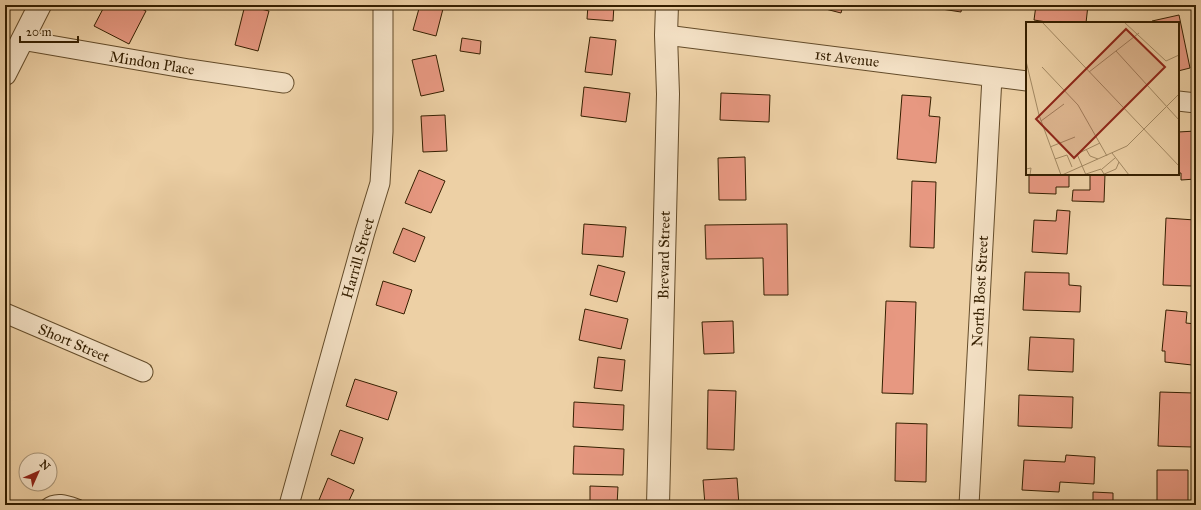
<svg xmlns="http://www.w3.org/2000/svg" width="1201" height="510" viewBox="0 0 1201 510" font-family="'IM FELL Great Primer',serif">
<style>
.building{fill:#e79881;stroke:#351f00}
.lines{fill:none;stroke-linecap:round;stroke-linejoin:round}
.service-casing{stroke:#634b29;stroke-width:12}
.minor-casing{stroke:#634b29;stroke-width:21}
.tertiary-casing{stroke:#634b29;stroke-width:24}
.service{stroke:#f3e0c4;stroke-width:10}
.minor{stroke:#f3e0c4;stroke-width:19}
.tertiary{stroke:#f3e0c4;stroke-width:22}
.labels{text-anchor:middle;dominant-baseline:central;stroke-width:3;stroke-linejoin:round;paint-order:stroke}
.street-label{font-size:15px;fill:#351f00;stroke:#f3e0c4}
.inset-road{fill:none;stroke:#a38963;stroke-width:1}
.view{fill:#8f2418;fill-opacity:0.15;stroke:#8f2418;stroke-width:2}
.inset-edge{fill:none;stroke:#351f00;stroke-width:2}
</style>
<rect width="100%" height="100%" fill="#edd0a5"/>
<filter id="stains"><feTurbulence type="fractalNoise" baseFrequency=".005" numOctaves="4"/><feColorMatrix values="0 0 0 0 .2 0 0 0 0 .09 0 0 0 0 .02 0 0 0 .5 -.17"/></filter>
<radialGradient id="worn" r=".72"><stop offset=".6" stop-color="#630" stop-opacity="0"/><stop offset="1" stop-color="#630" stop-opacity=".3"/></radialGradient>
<path class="building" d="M105,5H134L146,11L129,44L94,26Z
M245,5L269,11L258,51L235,45Z
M420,5H444L436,36L413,30Z
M588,5H614L613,21L587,19Z
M810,5H843L841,13Z
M922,5H962L961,12L922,6Z
M1036,5H1088L1086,23H1053L1034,20Z
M1179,15L1190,68L1178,71V23H1152V21Z
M590,37L616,40L612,75L585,72Z
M462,38L481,41L480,54L460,51Z
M436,55L444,91L421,96L412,60Z
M584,87L630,93L626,122L581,116Z
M721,93L770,95L769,122L720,120Z
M902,95L931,97L929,116L940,117L936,163L897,159Z
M445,115L447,151L423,152L421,116Z
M1196,131V179L1181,180V173H1178V132Z
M745,157L746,200H719L718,158Z
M419,170L445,181L431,213L405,203Z
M1029,174H1069V187H1056V194L1029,193Z
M1090,174H1105L1104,202L1072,201L1073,190H1090Z
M912,181L936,182L934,248L910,247Z
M1057,210L1070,211L1067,254L1032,252L1034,220L1056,221Z
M1166,218L1195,220L1192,286L1163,285Z
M584,224L626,227L623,257L582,254Z
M787,224L788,295H764L763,258L706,259L705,225Z
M403,228L425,237L415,262L393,253Z
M598,265L625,272L617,302L590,295Z
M1025,272L1069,273V285L1081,286L1080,312L1023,310Z
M383,281L412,290L404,314L376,305Z
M886,301L916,302L913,394L882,393Z
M585,309L628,319L621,349L579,340Z
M1166,310L1187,312L1186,323L1196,324L1192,365L1165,362V351H1162Z
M733,321L734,353L704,354L702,322Z
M1030,337L1074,339L1073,372L1028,370Z
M598,357L625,360L622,391L594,388Z
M355,379L397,392L388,420L346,406Z
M708,390L736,391L734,450L707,449Z
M1160,392L1194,393L1192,447L1158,446Z
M1019,395L1073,397L1072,428L1018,426Z
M574,402L624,405L623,430L573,427Z
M896,423L927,424L926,482L895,481Z
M340,430L363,438L354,464L331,455Z
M574,446L624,449L623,475L573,474Z
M1066,455L1095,457L1094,484L1060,482L1059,492L1022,490L1024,460L1065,462Z
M1157,470H1188V505H1157Z
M328,478L354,490L347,505H317Z
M737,478L739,505H705L703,480Z
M590,486L618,487L617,505H590Z
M1093,492L1113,493V505H1093Z"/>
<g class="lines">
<g class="service-casing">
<path id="service" d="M45,505C56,496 68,501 79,505"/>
</g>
<g class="minor-casing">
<path id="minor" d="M666,35L1027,81
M21,40L189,69L284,83
M1178,101L1196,103
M5,313L143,372
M289,505L365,232L380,183L383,132V5
M969,505L992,77"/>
</g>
<g class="tertiary-casing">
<path id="tertiary" d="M5,74L40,5
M658,505L668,94L666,35L667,5"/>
</g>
<use href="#service" class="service"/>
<use href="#minor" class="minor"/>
<use href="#tertiary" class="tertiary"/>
</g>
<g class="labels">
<g class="street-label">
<text transform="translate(847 58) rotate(7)">1st Avenue</text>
<text transform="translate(152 63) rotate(9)">Mindon Place</text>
<text transform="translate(664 255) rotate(-89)">Brevard Street</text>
<text transform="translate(358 258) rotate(-74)">Harrill Street</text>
<text transform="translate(980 291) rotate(-87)">North Bost Street</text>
<text transform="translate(74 343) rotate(23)">Short Street</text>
</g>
</g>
<g transform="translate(1026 22)">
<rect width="153" height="153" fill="#edd0a5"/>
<path class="inset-road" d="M16,0L153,144M98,0L140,39L153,33M90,29L153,98M0,39L13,93L35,153M16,45L52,83L81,134M63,50L113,11M15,99L38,82M24,125L49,115M60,127L64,134L72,137M86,131L103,153M29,137L41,133L46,145M0,147L5,146L4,153M76,147L89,136M60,152L75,147L78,152M36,153L101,124L153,72M60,153L51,132L74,121M76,153L90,147L93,140"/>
<path class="view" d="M100,7L139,45L48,136L10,97Z"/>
<rect width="153" height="153" class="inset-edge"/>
</g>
<rect width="1201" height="510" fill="none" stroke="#edd0a5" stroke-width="20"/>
<rect x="6" y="6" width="1189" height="498" fill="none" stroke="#351f00" stroke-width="2"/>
<rect x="10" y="10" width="1181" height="490" fill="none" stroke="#351f00"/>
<g transform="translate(38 472) rotate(45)"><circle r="19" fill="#f3e0c4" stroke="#a79376"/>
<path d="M0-3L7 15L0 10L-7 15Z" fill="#8f2418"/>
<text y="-6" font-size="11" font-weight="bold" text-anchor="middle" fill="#351f00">N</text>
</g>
<path d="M20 36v6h58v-6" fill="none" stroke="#351f00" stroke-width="2"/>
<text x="26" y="36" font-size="12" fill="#351f00" stroke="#f3e0c4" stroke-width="3" paint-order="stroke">20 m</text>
<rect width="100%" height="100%" filter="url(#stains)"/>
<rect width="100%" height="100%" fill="url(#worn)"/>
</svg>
